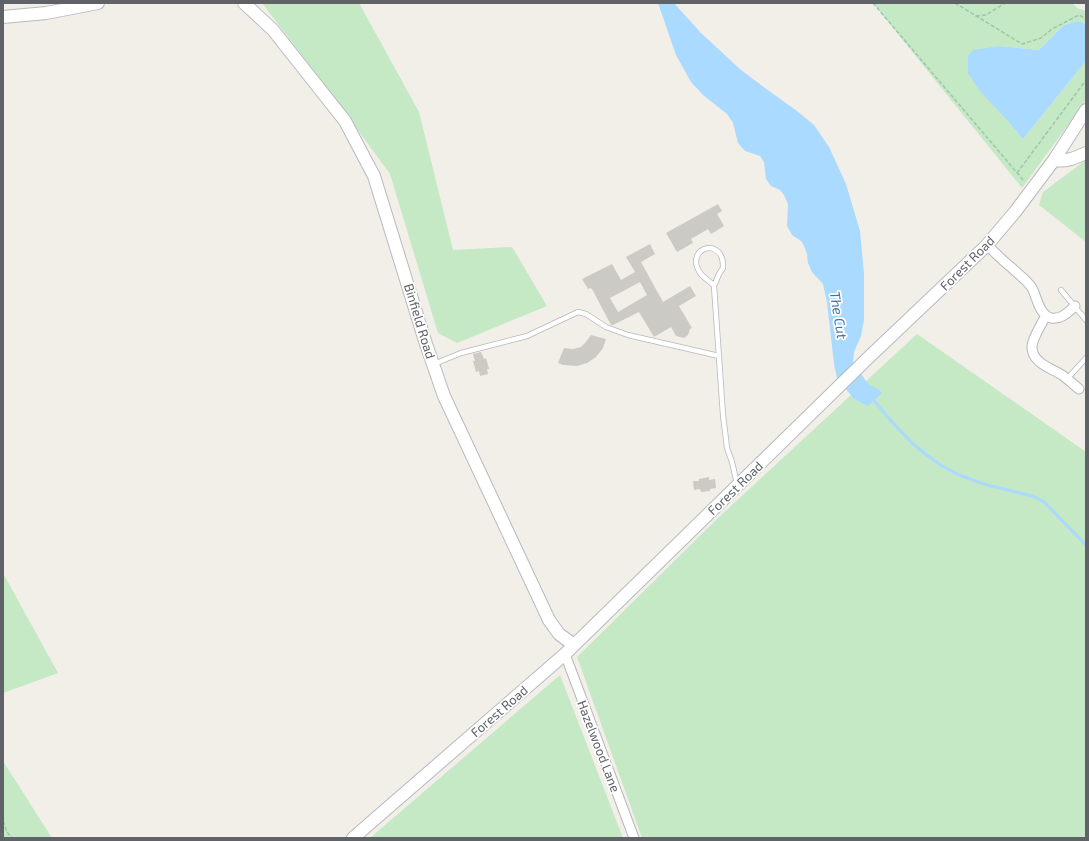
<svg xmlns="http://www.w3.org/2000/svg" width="1089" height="841" viewBox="0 0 1089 841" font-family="'Exo 2',sans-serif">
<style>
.green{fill:#c5e8c5}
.water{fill:#aadaff}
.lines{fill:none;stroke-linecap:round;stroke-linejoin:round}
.stream{stroke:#aadaff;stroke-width:3}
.building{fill:#cccac5;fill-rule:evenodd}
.lane-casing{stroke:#b5b8bc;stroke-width:6}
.street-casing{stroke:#b5b8bc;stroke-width:11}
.secondary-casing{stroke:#b6babf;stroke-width:14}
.path{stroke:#9cc7a9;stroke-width:1.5;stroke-dasharray:4 2;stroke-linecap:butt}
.lane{stroke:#fff;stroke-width:4.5}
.street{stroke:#fff;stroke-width:9}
.secondary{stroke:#fff;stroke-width:12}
.labels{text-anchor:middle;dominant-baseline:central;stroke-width:3.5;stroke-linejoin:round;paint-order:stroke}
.street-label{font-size:13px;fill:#5f6368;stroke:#fff}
.water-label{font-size:14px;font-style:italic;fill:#4174aa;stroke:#fff}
</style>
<rect width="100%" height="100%" fill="#f1efe8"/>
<path class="green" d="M262,3H359L419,112L453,250L512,247L547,306L457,343L438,333L390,174L330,92Z
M873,3H1073C1076,8 1080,10 1086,10V24L1078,21L1064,25L1039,50L1000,46L1006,119L1023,139L1086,61V100L1022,188Z
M1086,160V242L1039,205L1043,192Z
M917,334L1086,452V838H642L577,657L719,517Z
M3,573L58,673L3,693Z
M560,675L623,838H370Z
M3,761L52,838H3Z"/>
<path class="water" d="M658,3H674L701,33L741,70L765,88L797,111L814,125L829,147L846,184L860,231L864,274V320L861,336L854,352L853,362L868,384L878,389L882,393L868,406L854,399L837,378L834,364L827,302L823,284L812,272L808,263L807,254L804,246L801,241L792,235L787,226L788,204L784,195L780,190L771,186L766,179L764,162L760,156L745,151L738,143L733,123L727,114L703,95L691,82L676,55Z
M1078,21L1086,24V61L1023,139L1006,119L979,90L968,73V56L973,50L1000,46L1039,50L1064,25Z"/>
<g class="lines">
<path class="stream" d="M872,398L892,422L912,443L928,456L942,466L959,475L987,485L1032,496L1043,501L1086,545"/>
</g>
<path class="building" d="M718,204L722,211L717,214L724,226L711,234L708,229L691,239L693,243L677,252L666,233Z
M650,244L655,254L641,262L663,302L690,286L696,296L679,306L692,328L690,329L688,335L684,338L676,336L671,327L654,337L639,312L613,325H611L592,289L590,288L588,289L582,279L612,264L621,280L635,272L626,257ZM640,282L647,295L618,312L610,298Z
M591,335L606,339L603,348L596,357L587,363L577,366L563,365L558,363L564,348L573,349L581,347L585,343Z
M481,352L484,359L486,358L489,369H487L488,374L480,376L479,371L476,372L473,361H475L473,354Z
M709,477V480L715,479L716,488L710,489V491L701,492L700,489L694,490L693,481H699V479Z"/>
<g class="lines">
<g class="lane-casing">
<path id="lane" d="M714,286L719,274L723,268C723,264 723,259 721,256C714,242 695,248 696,263C696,265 698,269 699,271C702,278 710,280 714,286L723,415L727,448L732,462L737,484
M1061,290L1086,320
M434,364L461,353L527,336L578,312L586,314L606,327L628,335L719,356
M1067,379L1086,358"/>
</g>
<g class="street-casing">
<path id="street" d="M987,245C995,253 1003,261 1012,268C1018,274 1027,280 1032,288C1037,297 1039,315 1051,318C1061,320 1068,312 1075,306
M1046,315C1042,324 1032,338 1032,347C1032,363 1051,368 1062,375C1068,379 1073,384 1079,389
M565,654L634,838"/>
</g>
<g class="secondary-casing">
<path id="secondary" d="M244,3L273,30L345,121L374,176L425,341L444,396L549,620L559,634L574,645
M3,17L46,13L98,3
M1054,160C1066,162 1075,158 1086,153
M353,838L565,654L868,358L987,245L1015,212L1054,160L1086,110"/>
</g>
<path class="path" d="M3,3H4
M873,3L1024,181
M955,3L1022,44L1041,38L1052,29L1079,15L1086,19
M976,16L986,15L1005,3
M1017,173L1086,80
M3,821L7,832L12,838"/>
<use href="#lane" class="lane"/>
<use href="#street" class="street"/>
<use href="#secondary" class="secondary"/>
</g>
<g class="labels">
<g class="street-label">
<text transform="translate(967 263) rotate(-45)">Forest Road</text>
<text transform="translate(420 321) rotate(73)">Binfield Road</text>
<text transform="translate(735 488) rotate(-44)">Forest Road</text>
<text transform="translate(499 711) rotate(-41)">Forest Road</text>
<text transform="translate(599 746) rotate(69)">Hazelwood Lane</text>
</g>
<g class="water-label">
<text transform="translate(839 315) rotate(81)">The Cut</text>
</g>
</g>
<rect width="1089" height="841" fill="none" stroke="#5f6368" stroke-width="8"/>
</svg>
